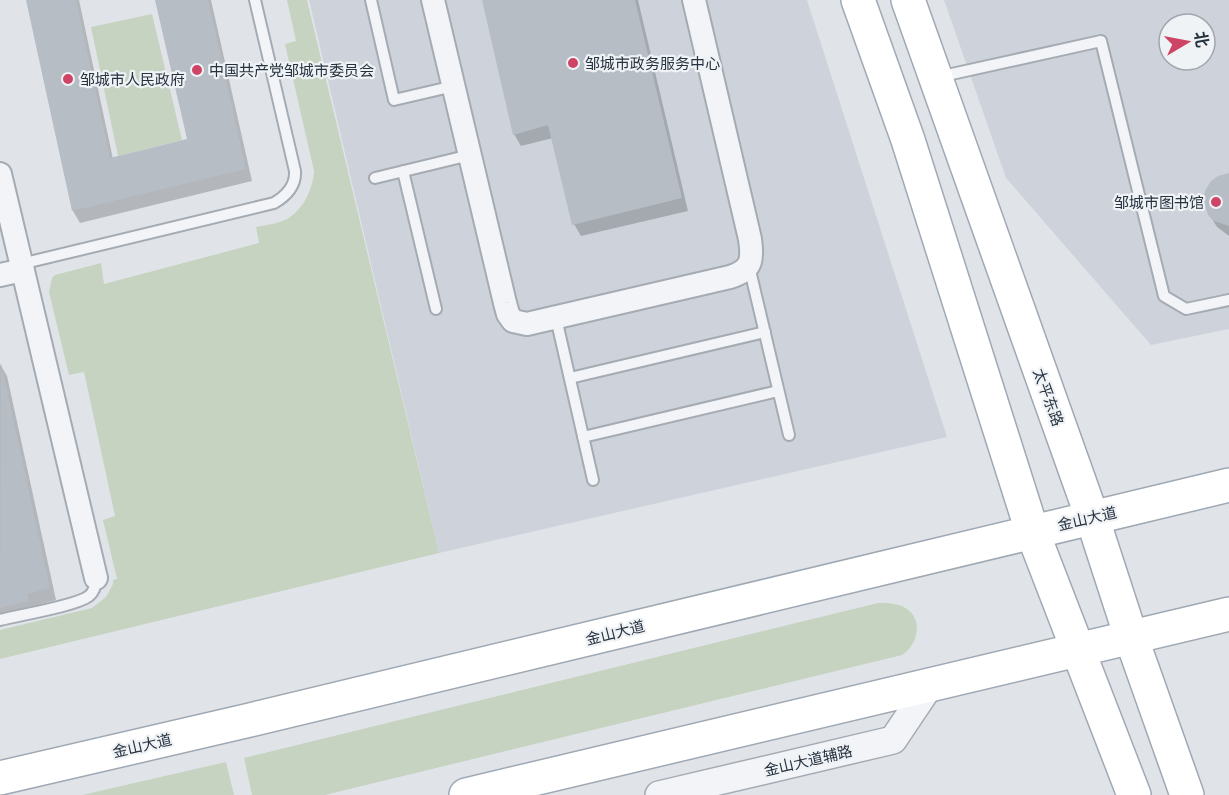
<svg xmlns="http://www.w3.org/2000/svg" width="1229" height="795" viewBox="0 0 1229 795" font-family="'Noto Sans','Noto Sans SC',sans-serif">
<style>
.built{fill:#ced3db;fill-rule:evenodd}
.green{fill:#c7d3c1}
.shadow{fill:#0003}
.building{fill:#b7bdc5}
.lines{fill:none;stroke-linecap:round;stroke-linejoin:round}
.service-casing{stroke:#a5abb3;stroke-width:14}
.minor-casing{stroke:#a5abb3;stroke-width:26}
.tertiary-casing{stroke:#a5abb3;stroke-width:30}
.primary-casing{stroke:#9fa9b4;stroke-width:36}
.service{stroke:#f2f4f7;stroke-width:10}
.minor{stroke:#f2f4f7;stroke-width:22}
.tertiary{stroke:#f2f4f7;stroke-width:27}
.primary{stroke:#fff;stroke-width:33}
.poi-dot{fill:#ce4464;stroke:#eff3f6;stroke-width:2}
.labels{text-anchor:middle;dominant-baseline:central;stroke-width:4.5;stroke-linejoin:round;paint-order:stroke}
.poi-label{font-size:15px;fill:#283340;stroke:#eff3f6;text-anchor:start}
.street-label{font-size:15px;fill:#283340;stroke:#eff3f6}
</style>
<rect width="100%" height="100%" fill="#e0e4e9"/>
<path class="built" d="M309,0H807L947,437L439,553Z
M944,0H1229V329L1151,345L1006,178ZM1169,24H1205V60H1169Z"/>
<path class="green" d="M287,0H307L439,553L0,659V630L92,608L106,597L113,584V580L117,579L103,520L115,516L84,372L69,375L49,292L52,278L55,275L101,263L104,284L259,243L256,227C265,225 276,224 285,220C303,211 313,189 314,171L285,44L296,41Z
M152,14L182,140L118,156L91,27Z
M878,603C887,603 899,603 907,609C924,621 917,646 902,655L325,795H252L244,758Z
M226,762L234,795H82Z"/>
<path class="shadow" d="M27,0H79L113,159L188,140L156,0H211L252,181L80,223L73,211Z
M483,0H638L688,211L581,236L574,224L553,138L521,146L514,134Z
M1229,175V236L1217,227L1209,214Z
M0,364L7,376L56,600L0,615Z"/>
<path class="building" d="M26,0H76L110,158L187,139L155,0H208L246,169L72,211Z
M482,0H635L682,198L572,225L548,125L513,135Z
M1229,173V226L1214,221L1208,215L1203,197L1206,189L1211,181L1218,176Z
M1,363L50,588L27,594L29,601L0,608Z"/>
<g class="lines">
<g class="service-casing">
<path id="service" d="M371,0L394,100L454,86
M938,77L1101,41L1164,296L1186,309L1229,300
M403,171L436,309
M375,178L470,155
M21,264L274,203C286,196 296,186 295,171L255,0
M749,266L789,435
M556,318L593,480
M570,378L765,332
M583,437L778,391
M0,620C19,615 76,606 89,596C95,591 96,585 96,578"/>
</g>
<g class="minor-casing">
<path id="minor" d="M433,0L505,303L508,314L513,321L527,324L730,277C752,270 753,260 750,239L694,0
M0,174L96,578
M0,275L23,270"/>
</g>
<g class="tertiary-casing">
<path id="tertiary" d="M659,795L893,740L930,685"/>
</g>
<g class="primary-casing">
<path id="primary" d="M858,0L908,140L1032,531L1134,795
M908,0L1092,517L1131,637L1187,795
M0,778L250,720L1229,485
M466,795L1229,614"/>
</g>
<use href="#service" class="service"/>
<use href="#minor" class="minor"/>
<use href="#tertiary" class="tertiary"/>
<use href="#primary" class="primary"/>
</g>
<g class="poi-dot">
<circle cx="573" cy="63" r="6"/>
<circle cx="197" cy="70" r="6"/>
<circle cx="68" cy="79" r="6"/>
<circle cx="1216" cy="202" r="6"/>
</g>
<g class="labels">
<g class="poi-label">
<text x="585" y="63">邹城市政务服务中心</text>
<text x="209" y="70">中国共产党邹城市委员会</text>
<text x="80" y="79">邹城市人民政府</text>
<text x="1204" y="202" text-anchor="end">邹城市图书馆</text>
</g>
<g class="street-label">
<text transform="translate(1049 397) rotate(70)">太平东路</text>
<text transform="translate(1087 518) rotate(-13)">金山大道</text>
<text transform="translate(615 632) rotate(-14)">金山大道</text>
<text transform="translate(142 745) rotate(-13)">金山大道</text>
<text transform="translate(808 760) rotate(-13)">金山大道辅路</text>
</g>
</g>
<g transform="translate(1187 42) rotate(80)"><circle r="28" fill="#eff3f6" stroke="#9fa6ad" stroke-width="1.5"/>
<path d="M0-4.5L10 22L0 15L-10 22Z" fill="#ce4464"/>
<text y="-9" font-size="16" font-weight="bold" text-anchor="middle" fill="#283340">北</text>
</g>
</svg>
